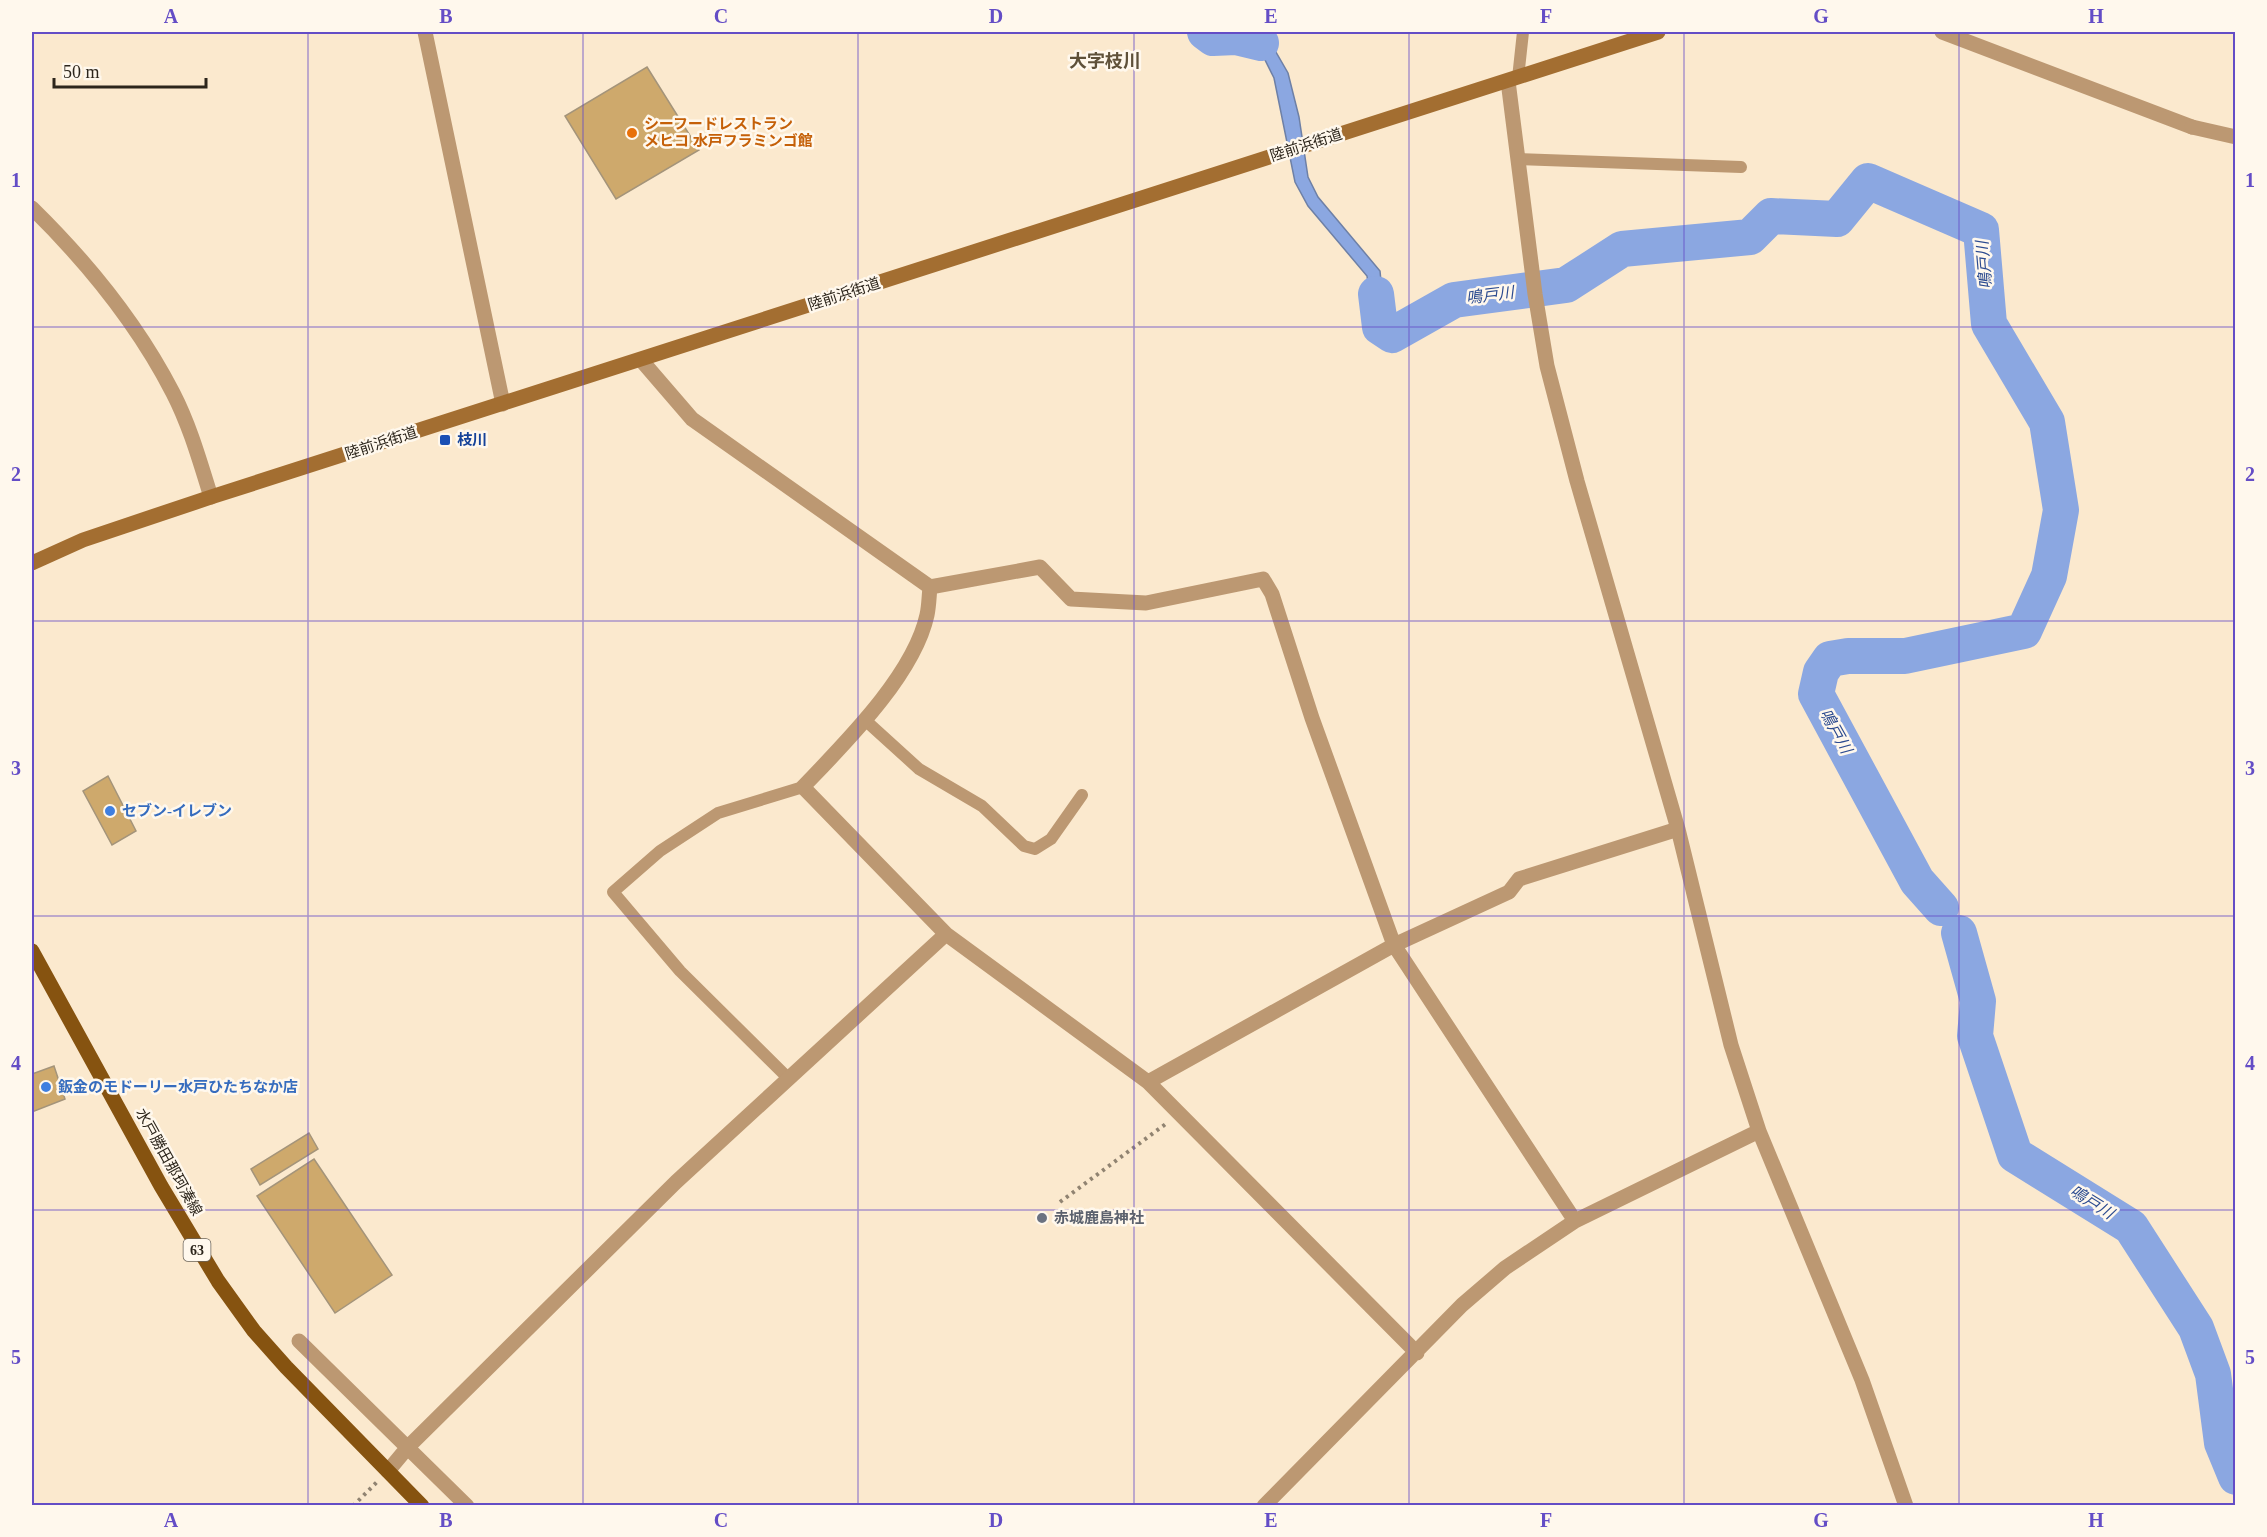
<svg xmlns="http://www.w3.org/2000/svg" width="2267" height="1537" viewBox="0 0 2267 1537" font-family="'Times New Roman','Noto Sans JP',serif">
<style>
.water{fill:#8ba7e1;stroke:#6e80a6;stroke-width:1.5}
.lines{fill:none;stroke-linecap:round;stroke-linejoin:round}
.river{stroke:#8ba7e1;stroke-width:36}
.building{fill:#cea96c;stroke:#a4947a;stroke-width:1.5}
.path{stroke:#908371;stroke-width:4;stroke-dasharray:3 4.5;stroke-linecap:butt}
.service{stroke:#bc9872;stroke-width:12}
.minor{stroke:#bc9872;stroke-width:15}
.tertiary{stroke:#bc9872;stroke-width:15}
.secondary{stroke:#a36e31;stroke-width:15}
.primary{stroke:#865310;stroke-width:15}
.grid{fill:none;stroke:#644dc6;stroke-width:1.5;stroke-opacity:0.55}
.food-dot{fill:#e8710a;stroke:#fff8ed;stroke-width:2}
.transit-dot{fill:#1a4fb4;stroke:#fff8ed;stroke-width:2}
.shop-dot{fill:#3f7fe0;stroke:#fff8ed;stroke-width:2}
.worship-dot{fill:#6b7280;stroke:#fff8ed;stroke-width:2}
.labels{text-anchor:middle;dominant-baseline:central;stroke-width:5;stroke-linejoin:round;paint-order:stroke}
.shield{fill:#fff8ed;stroke:#6b645a;stroke-width:1.5}
.shield-label{font-size:14px;font-weight:bold;fill:#2c251b}
.food-label{font-size:15px;font-weight:bold;fill:#c56008;stroke:#fff8ed;text-anchor:start}
.street-label{font-size:15px;fill:#2c251b;stroke:#fff8ed}
.transit-label{font-size:15px;font-weight:bold;fill:#164399;stroke:#fff8ed;text-anchor:start}
.shop-label{font-size:15px;font-weight:bold;fill:#366cbe;stroke:#fff8ed;text-anchor:start}
.worship-label{font-size:15px;font-weight:bold;fill:#5b616d;stroke:#fff8ed;text-anchor:start}
.water-label{font-size:16px;font-style:italic;fill:#2c4b90;stroke:#fff8ed}
.quarter-label{font-size:18px;font-weight:bold;fill:#5f5139;stroke:#fff8ed}
.neatline{fill:none;stroke:#644dc6;stroke-width:2}
.grid-label{font-size:20px;text-anchor:middle;font-weight:bold;fill:#644dc6}
</style>
<rect width="100%" height="100%" fill="#fbe9ce"/>
<path class="water" d="M1214,32H1239L1269,40L1288,73L1299,117L1308,177L1318,197L1380,271L1385,323L1393,329L1392,341L1375,331L1367,276L1308,206L1295,182L1274,78L1259,48L1235,42L1212,44Z"/>
<g class="lines">
<path class="river" d="M1205,32L1213,38L1236,37L1261,43
M1376,294L1380,327L1392,335L1454,300L1566,285L1622,249L1750,237L1771,216L1837,219L1868,181L1981,230L1989,324L2047,422L2061,510L2049,576L2024,631L1905,656H1848L1830,659L1821,672L1816,694L1917,881L1941,908
M1959,933L1978,1001L1975,1036L2015,1155L2131,1227L2196,1328L2213,1374L2222,1443L2236,1477"/>
</g>
<path class="building" d="M647,67L699,150L616,199L565,116Z
M108,776L136,831L112,845L83,791Z
M54,1066L65,1099L32,1112V1074Z
M309,1133L318,1149L260,1185L251,1169Z
M314,1159L392,1275L335,1313L257,1196Z"/>
<g class="lines">
<path class="path" d="M1060,1202L1167,1123
M353,1506L377,1482"/>
<path class="service" d="M1518,78L1523,32
M1518,159L1741,167
M865,720L919,769L982,806L1024,846L1035,849L1051,839L1082,795
M789,1079L680,971L613,892L660,851L718,813L803,787"/>
<path class="minor" d="M425,32L503,404
M1942,32L2192,127
M1508,81L1535,294L1547,366L1577,481L1678,829L1731,1045L1759,1131L1862,1380L1906,1506
M32,208C88,263 137,323 173,393C190,426 200,462 211,497
M642,361L692,419L930,587L1040,567L1071,599L1146,603L1263,579L1272,594L1312,718L1394,945L1575,1221
M930,587C929,596 929,606 927,615C914,675 845,743 803,787L946,934L1148,1082L1417,1353
M1148,1082L1394,945L1509,892L1519,879L1678,829
M299,1341L467,1506
M388,1471L408,1447L676,1182L946,934
M1264,1506L1462,1305L1505,1268L1575,1221L1759,1131"/>
<path class="tertiary" d="M2192,127L2236,137"/>
<path class="secondary" d="M32,563L83,540L211,497L1658,32"/>
<path class="primary" d="M32,951L161,1186L218,1281L254,1331L286,1367L422,1506"/>
</g>
<path class="grid" d="M308,32V1506M583,32V1506M858,32V1506M1134,32V1506M1409,32V1506M1684,32V1506M1959,32V1506M32,327H2236M32,621H2236M32,916H2236M32,1210H2236"/>
<circle class="food-dot" cx="632" cy="133" r="6"/>
<rect class="transit-dot" x="439" y="434" width="12" height="12" rx="3"/>
<g class="shop-dot">
<circle cx="110" cy="811" r="6"/>
<circle cx="46" cy="1087" r="6"/>
</g>
<circle class="worship-dot" cx="1042" cy="1218" r="6"/>
<g class="labels">
<rect class="shield" x="183.5" y="1239" width="27" height="22" rx="4.5"/>
<g class="shield-label">
<text x="197" y="1250">63</text>
</g>
<g class="food-label">
<text x="644" y="124">シーフードレストラン<tspan x="644" dy="17">メヒコ 水戸フラミンゴ館</tspan></text>
</g>
<g class="street-label">
<text transform="translate(1306 145) rotate(-18)">陸前浜街道</text>
<text transform="translate(844 294) rotate(-18)">陸前浜街道</text>
<text transform="translate(381 443) rotate(-18)">陸前浜街道</text>
<text transform="translate(169 1162) rotate(61)">水戸勝田那珂湊線</text>
</g>
<g class="transit-label">
<text x="457" y="440">枝川</text>
</g>
<g class="shop-label">
<text x="122" y="811">セブン-イレブン</text>
<text x="58" y="1087">鈑金のモドーリー水戸ひたちなか店</text>
</g>
<g class="worship-label">
<text x="1054" y="1218">赤城鹿島神社</text>
</g>
<g class="water-label">
<text transform="translate(1984 265) rotate(-95)">鳴戸川</text>
<text transform="translate(1490 295) rotate(-7)">鳴戸川</text>
<text transform="translate(1836 731) rotate(61)">鳴戸川</text>
<text transform="translate(2092 1202) rotate(32)">鳴戸川</text>
</g>
<g class="quarter-label">
<text x="1105" y="61">大字枝川</text>
</g>
</g>
<rect width="2267" height="1537" fill="none" stroke="#fff8ed" stroke-width="66"/>
<path d="M54 78v9h152v-9" fill="none" stroke="#2c251b" stroke-width="3"/>
<text x="63" y="78" font-size="18" fill="#2c251b" stroke="#fff8ed" stroke-width="4.5" paint-order="stroke">50 m</text>
<rect x="33" y="33" width="2201" height="1471" class="neatline"/>
<g class="grid-label">
<text x="171" y="23">A</text>
<text x="446" y="23">B</text>
<text x="721" y="23">C</text>
<text x="996" y="23">D</text>
<text x="1271" y="23">E</text>
<text x="1546" y="23">F</text>
<text x="1821" y="23">G</text>
<text x="2096" y="23">H</text>
<text x="16" y="187">1</text>
<text x="2250" y="187">1</text>
<text x="16" y="481">2</text>
<text x="2250" y="481">2</text>
<text x="16" y="775">3</text>
<text x="2250" y="775">3</text>
<text x="16" y="1070">4</text>
<text x="2250" y="1070">4</text>
<text x="16" y="1364">5</text>
<text x="2250" y="1364">5</text>
<text x="171" y="1527">A</text>
<text x="446" y="1527">B</text>
<text x="721" y="1527">C</text>
<text x="996" y="1527">D</text>
<text x="1271" y="1527">E</text>
<text x="1546" y="1527">F</text>
<text x="1821" y="1527">G</text>
<text x="2096" y="1527">H</text>
</g>
</svg>
